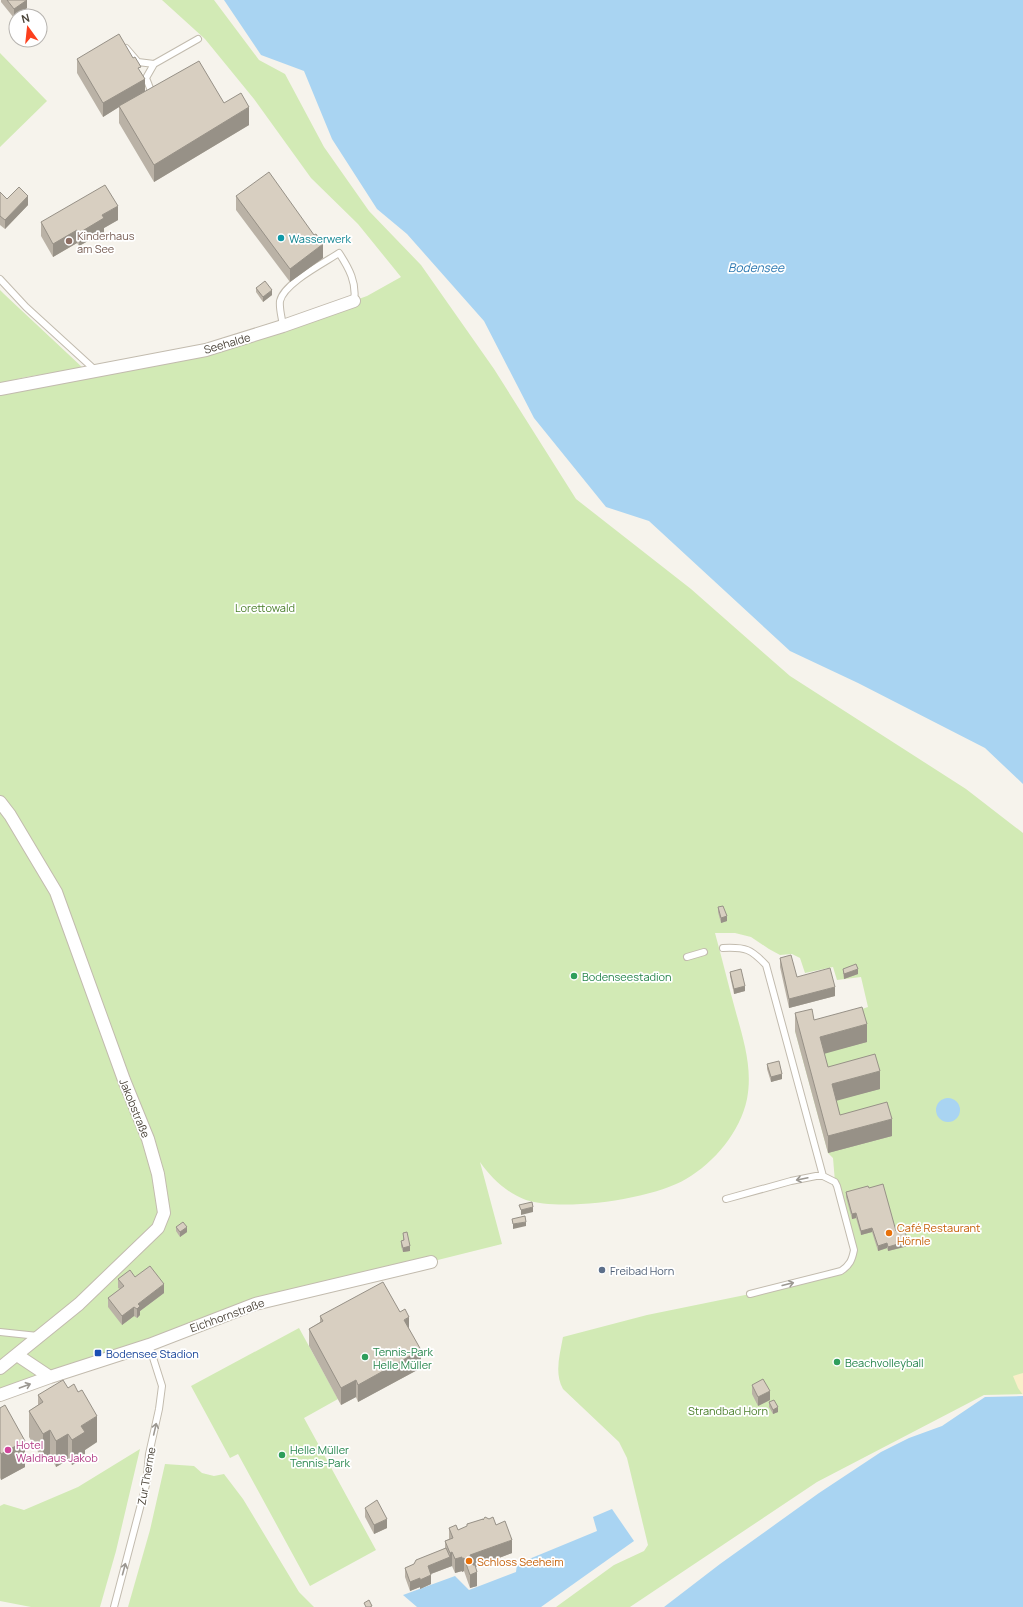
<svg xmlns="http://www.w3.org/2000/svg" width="1023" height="1607" viewBox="0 0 1023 1607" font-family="Manrope,sans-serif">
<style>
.green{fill:#d2eab5}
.sand{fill:#f9efc9}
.water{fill:#a9d4f2}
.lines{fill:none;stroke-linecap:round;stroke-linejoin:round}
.service-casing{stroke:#c2bbae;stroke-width:8}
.minor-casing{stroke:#c2bbae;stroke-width:14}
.service{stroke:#fff;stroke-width:6}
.minor{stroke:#fff;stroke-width:12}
.wall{fill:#bab2a6}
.shaded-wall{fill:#979187}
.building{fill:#d8cfc1;stroke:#979187}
.oneway{stroke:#9c9892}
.culture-dot{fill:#0f9aa8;stroke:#fff;stroke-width:1.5}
.education-dot{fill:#8d6e63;stroke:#fff;stroke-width:1.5}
.leisure-dot{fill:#2e9e5b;stroke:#fff;stroke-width:1.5}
.food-dot{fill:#e8710a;stroke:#fff;stroke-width:1.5}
.service-dot{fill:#5c6f8a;stroke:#fff;stroke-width:1.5}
.transit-dot{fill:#1a4fb4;stroke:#fff;stroke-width:1.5}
.hotel-dot{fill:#d1479c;stroke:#fff;stroke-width:1.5}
.labels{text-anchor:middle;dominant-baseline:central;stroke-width:3.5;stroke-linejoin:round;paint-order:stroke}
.education-label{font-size:11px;fill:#785e54;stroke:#fff;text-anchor:start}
.culture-label{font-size:11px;fill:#0d838f;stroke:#fff;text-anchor:start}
.street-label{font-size:11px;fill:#4b4439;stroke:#fff}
.park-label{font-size:11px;fill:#4a7f2a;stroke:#fff}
.leisure-label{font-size:11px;fill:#27864d;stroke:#fff;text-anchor:start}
.food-label{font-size:11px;fill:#c56008;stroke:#fff;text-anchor:start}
.service-label{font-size:11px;fill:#4e5e75;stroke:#fff;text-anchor:start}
.transit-label{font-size:11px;fill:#164399;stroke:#fff;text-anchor:start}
.hotel-label{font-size:11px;fill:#b23c85;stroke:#fff;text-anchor:start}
.water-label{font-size:12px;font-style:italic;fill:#2e7ab2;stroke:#fff}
</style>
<rect width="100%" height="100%" fill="#f6f3ec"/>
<path class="green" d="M162,0H214L259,60L285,74L324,147L369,211L421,265L494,369L576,499L691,589L790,676L966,789L1023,833V1394L984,1395L817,1482L630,1607H556L614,1565L644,1551L648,1545L627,1458L619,1442L563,1389C554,1373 560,1354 563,1337L647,1315L750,1294L848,1266L854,1250L835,1182L833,1158L828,1153L795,1031L868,1007L861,977L837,980L833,967L805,973L800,958L792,954L780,955L769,949L751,937L735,933H715C722,958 728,984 735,1009C743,1038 753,1068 747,1099C740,1132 715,1162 686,1179C653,1199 563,1212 526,1200C507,1193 491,1178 480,1162L502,1244L233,1311L0,1393V389L95,370L283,326L367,296L401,277L358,224L311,178L254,99L205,39Z
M0,53L47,101L0,147Z
M0,290L4,294L83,368L26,377L0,383Z
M299,1328L338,1399L304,1418L376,1550L310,1586L238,1454L230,1458L191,1386Z
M140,1449L116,1551L100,1607H31L0,1601V1506L4,1504L24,1510L78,1487Z
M165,1464L194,1466L202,1473L214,1476L224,1474L243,1499L299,1592L314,1607H128L150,1530Z"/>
<path class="sand" d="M1023,1373V1395L1018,1388L1013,1376Z"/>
<path class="water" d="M224,0H1023V784L985,748L858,683L790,651L649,521L606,507L534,418L484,321L407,234L377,209L332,139L304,71L261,55Z
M936 1110a12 12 0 1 1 24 0a12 12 0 1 1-24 0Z
M1023,1396V1607H664L720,1564L819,1493L881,1452L909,1438L942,1426L985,1397Z
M612,1509L634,1541L541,1607H417L403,1595L455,1576L469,1590L516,1572L517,1564L597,1531L593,1517Z"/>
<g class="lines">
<g class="service-casing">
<path id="service" d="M126,48L138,62L154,64
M153,96L146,78L154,64L198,39
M0,279L26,307L95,370
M283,326C282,318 279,309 280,301C284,283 324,263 339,253C349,268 357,283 354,301
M723,948C746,947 751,949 766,965L823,1176
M687,957L704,952
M726,1199L791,1181L816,1176H823L835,1182L837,1186L854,1250C852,1260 850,1265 841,1271L750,1294
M0,1332L38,1336
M114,1607L146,1485L149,1454L159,1409L162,1386L149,1345"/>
</g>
<g class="minor-casing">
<path id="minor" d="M0,389L206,350L283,326L354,301
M0,802L10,815L56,892L124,1080L148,1139L158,1174L164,1213L158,1228L79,1304L0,1368
M17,1355L50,1377
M0,1395L50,1377L149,1345L255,1304L431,1262"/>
</g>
<use href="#service" class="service"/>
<use href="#minor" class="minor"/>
</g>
<path class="wall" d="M1,0H27V8L17,16H16L14,18L1,2Z
M77,59L141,72L145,91L224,103L249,125L154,182L119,123V107L103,117L77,73Z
M0,192L7,199L28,205L5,229L0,225Z
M236,196L323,258L290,282L236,210Z
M118,220L104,228V232L79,246L77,243L53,257L41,236V222Z
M256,288L272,295L263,302L256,292Z
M718,907L727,921L721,923L718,912Z
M780,958L797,977L835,996L789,1008L780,967Z
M843,969L858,974L844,979L843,973Z
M730,972L745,991L734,994L730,976Z
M795,1013L814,1020L867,1042L824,1053L828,1067L880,1089L836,1100L840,1115L892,1136L828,1153L795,1031Z
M767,1064L782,1079L771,1082L767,1069Z
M846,1192L896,1231L908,1246L888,1251L887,1248L878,1251L872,1232L861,1235L856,1218L852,1219L846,1197Z
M176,1227L187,1232L180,1237L176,1231Z
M403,1233L410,1251L403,1252L401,1246V1241H403Z
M135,1277L164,1293L140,1311V1315L137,1318L134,1316L122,1325L108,1307V1298L120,1289L118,1288V1279Z
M320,1316L409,1329L421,1368L358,1402L356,1397L341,1405L309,1346V1329L320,1322Z
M752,1385L770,1400L758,1406L752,1394Z
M38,1395L97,1442L85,1450V1458L72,1465L68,1460L56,1467L50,1456L43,1460L29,1437V1411L38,1405Z
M769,1402L778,1412L773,1414L769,1407Z
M0,1408L25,1467L1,1480L0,1478Z
M365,1508L387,1528L374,1534L365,1517Z
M483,1520L496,1525L512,1553L475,1567L477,1586L470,1588L464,1571L462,1572V1571L455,1573L452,1566L431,1574V1584L420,1589V1587L410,1591L405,1577V1568L414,1564L445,1548V1541L449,1539V1528L458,1530L467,1527V1524Z"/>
<path class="shaded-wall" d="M27,0V8L17,16H16V17L14,18V9Z
M145,79V92L119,106V107L103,117V103Z
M249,107V125L154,182V165Z
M28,196V205L5,229V220Z
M118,206V220L104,228V232L79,246V233L102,215Z
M77,230V243L53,257V244Z
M323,244V258L290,282V269Z
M272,290V295L263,302V297Z
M727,916V921L721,923V918Z
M858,969V974L844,979V974Z
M745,986V991L734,994V989Z
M835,987V996L789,1008V999Z
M867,1024V1042L820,1055V1037Z
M880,1071V1089L832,1102V1084Z
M782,1074V1079L771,1082V1077Z
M892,1119V1136L828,1153V1136Z
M533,1207V1212L521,1215V1210Z
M856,1213V1218L852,1219V1214Z
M526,1222V1226L513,1229V1224Z
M187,1227V1232L180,1237V1232Z
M872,1228V1232L861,1235V1231Z
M908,1241V1246L888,1251V1247Z
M887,1243V1248L878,1251V1246Z
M410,1246V1251L403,1252V1248Z
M164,1284V1293L140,1311V1315L137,1318V1309L138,1304Z
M134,1307V1316L122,1325V1316Z
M409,1317V1335L404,1320Z
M421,1350V1368L358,1402V1385Z
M356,1380V1397L341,1405V1388Z
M770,1391V1400L758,1406V1397Z
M778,1407V1412L773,1414V1410Z
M97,1416V1442L85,1450V1458L72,1465V1440L81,1426Z
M50,1430V1456L43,1460V1434Z
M68,1434V1460L56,1467V1441Z
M25,1441V1467L1,1480V1454Z
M387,1519V1528L374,1534V1525Z
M512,1540V1553L470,1569V1555Z
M452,1552V1566L428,1575V1566L450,1557V1553Z
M462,1557V1571L455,1573V1559Z
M464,1558V1571L462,1572V1559Z
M477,1572V1586L470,1588V1575Z
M431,1575V1584L420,1589V1580Z
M420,1578V1587L410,1591V1582Z"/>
<path class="building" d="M7,0H27L14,9Z
M119,34L133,58L135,57L141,67L138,68L145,79L103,103L77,59Z
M199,61L224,103L241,93L249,107L154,165L119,106Z
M269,172L314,235L316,234L323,244L290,269L236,196Z
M105,185L118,206L102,215L104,218L79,233L77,230L53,244L41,222Z
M19,187L28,196L5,220L0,216V192L7,199Z
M265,281L272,290L263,297L256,288Z
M723,906L727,916L721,918L718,907Z
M791,955L797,977L830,968L835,987L789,999L780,958Z
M856,964L858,969L844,974L843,969Z
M741,969L745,986L734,989L730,972Z
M862,1007L867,1024L820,1037L828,1067L875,1054L880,1071L832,1084L840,1115L887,1102L892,1119L828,1136L795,1013L812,1009L814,1020Z
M779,1061L782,1074L771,1077L767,1064Z
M883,1184L896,1231L904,1229L908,1241L888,1247L887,1243L878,1246L872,1228L861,1231L856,1213L852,1214L846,1192L868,1186L869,1188Z
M532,1202L533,1207L521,1210L519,1205Z
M525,1216L526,1222L513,1224L512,1219Z
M183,1222L187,1227L180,1232L176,1227Z
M407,1232L410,1246L403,1248L401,1241L404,1240L403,1233Z
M150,1266L164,1284L138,1304L140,1306L137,1309L134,1307L122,1316L108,1298L124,1286L118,1279L130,1270L135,1277Z
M383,1282L400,1312L405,1309L409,1317L404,1320L421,1350L358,1385L356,1380L341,1388L309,1329L323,1321L320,1316Z
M763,1379L770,1391L758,1397L752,1385Z
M63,1380L68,1388L74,1384L78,1392L82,1390L97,1416L81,1426L85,1432L72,1440L68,1434L56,1441L50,1430L43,1434L29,1411L43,1402L38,1395Z
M774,1400L778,1407L773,1410L769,1402Z
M5,1405L25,1441L1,1454L0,1452V1408Z
M377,1500L387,1519L374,1525L365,1508Z
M485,1517L489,1519L493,1517L496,1525L505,1521L512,1540L470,1555L473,1565H475L477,1572L470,1575L464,1558L462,1559V1557L455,1559L452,1552L450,1553L445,1541L453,1538L449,1528L456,1525L458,1530L467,1526V1524L483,1519V1520Z
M446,1548L450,1557L428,1566L431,1575L420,1580V1578L410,1582L405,1568L414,1564L416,1560Z
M369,1600L372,1606L370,1607H366L364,1603Z"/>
<defs><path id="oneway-shaft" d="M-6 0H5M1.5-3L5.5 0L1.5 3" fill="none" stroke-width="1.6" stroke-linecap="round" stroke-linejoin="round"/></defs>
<g class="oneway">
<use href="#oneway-shaft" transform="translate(802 1179) rotate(168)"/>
<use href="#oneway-shaft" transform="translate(788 1284) rotate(-14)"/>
<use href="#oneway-shaft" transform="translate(25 1386) rotate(-20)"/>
<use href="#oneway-shaft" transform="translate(155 1429) rotate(-77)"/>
<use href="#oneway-shaft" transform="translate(124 1569) rotate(-75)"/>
</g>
<circle class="culture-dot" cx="281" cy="238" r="4"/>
<circle class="education-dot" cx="69" cy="241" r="4"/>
<g class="leisure-dot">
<circle cx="574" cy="976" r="4"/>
<circle cx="365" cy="1357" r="4"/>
<circle cx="837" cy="1362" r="4"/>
<circle cx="282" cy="1455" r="4"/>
</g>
<g class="food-dot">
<circle cx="889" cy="1233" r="4"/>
<circle cx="469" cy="1561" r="4"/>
</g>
<circle class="service-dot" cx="602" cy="1270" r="4"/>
<rect class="transit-dot" x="94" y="1349" width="8" height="8" rx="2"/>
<circle class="hotel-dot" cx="8" cy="1450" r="4"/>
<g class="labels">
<g class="education-label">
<text x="77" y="235">Kinderhaus<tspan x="77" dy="13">am See</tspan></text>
</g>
<g class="culture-label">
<text x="289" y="238">Wasserwerk</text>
</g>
<g class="street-label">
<text transform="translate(227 343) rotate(-16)">Seehalde</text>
<text transform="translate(135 1108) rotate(68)">Jakobstraße</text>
<text transform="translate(227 1315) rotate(-20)">Eichhornstraße</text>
<text transform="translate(146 1476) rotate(-80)">Zur Therme</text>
</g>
<g class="park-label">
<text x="265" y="607">Lorettowald</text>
<text x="728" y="1410">Strandbad Horn</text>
</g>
<g class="leisure-label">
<text x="582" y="976">Bodenseestadion</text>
<text x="373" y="1351">Tennis-Park<tspan x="373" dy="13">Helle Müller</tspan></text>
<text x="845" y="1362">Beachvolleyball</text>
<text x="290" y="1449">Helle Müller<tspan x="290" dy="13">Tennis-Park</tspan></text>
</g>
<g class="food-label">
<text x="897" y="1227">Café Restaurant<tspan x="897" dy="13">Hörnle</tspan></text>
<text x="477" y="1561">Schloss Seeheim</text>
</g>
<g class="service-label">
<text x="610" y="1270">Freibad Horn</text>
</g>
<g class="transit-label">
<text x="106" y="1353">Bodensee Stadion</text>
</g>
<g class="hotel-label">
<text x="16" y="1444">Hotel<tspan x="16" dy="13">Waldhaus Jakob</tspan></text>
</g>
<g class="water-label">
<text x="756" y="267">Bodensee</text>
</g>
</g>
<g transform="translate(28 28) rotate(345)"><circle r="19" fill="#ffffff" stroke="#b7b4b0"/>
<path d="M0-3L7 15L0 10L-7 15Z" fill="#fc3f1d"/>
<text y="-6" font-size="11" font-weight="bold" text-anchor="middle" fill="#4b4439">N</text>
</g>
</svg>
